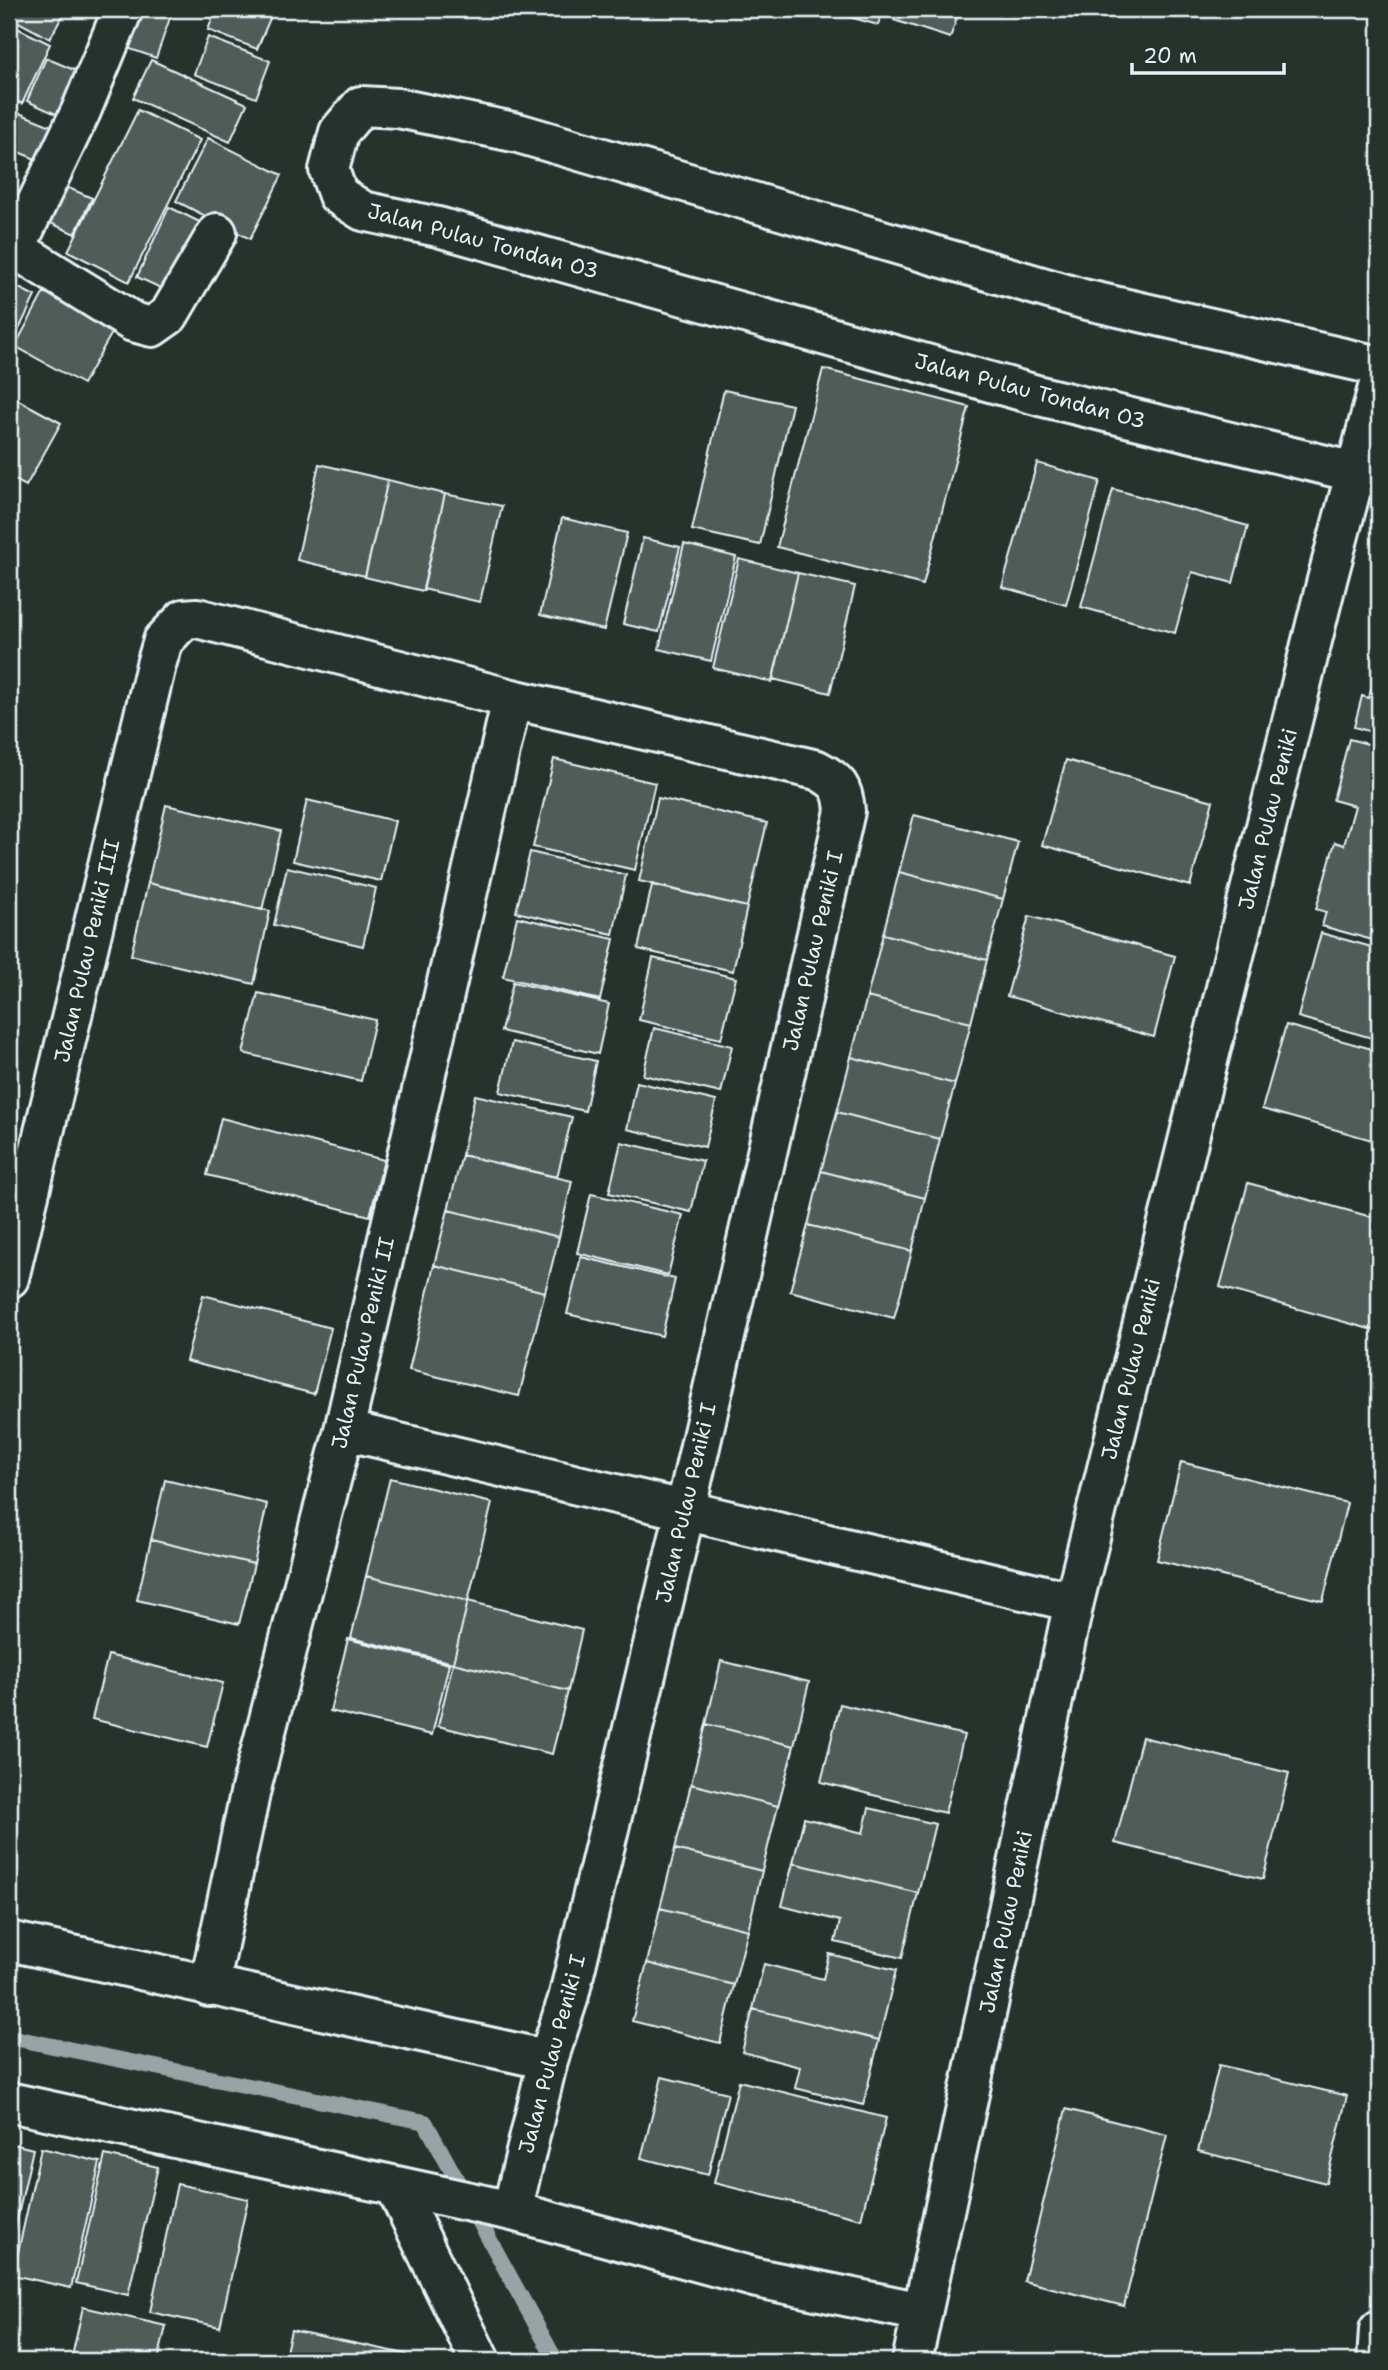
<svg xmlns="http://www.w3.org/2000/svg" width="1388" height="2370" viewBox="0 0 1388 2370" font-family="'Shantell Sans',sans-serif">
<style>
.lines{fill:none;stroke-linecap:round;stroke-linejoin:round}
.stream{stroke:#98a3a5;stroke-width:16}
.building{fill:#505c59;stroke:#e8f1f8;stroke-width:2}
.minor-casing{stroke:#e8f1f8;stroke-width:44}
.minor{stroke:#26332d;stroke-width:38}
.labels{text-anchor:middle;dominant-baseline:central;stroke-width:5;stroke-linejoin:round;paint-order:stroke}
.street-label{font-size:21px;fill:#e8f1f8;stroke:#26332d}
</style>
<rect width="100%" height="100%" fill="#26332d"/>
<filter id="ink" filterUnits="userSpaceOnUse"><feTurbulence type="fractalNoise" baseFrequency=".0143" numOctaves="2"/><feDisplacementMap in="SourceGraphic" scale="14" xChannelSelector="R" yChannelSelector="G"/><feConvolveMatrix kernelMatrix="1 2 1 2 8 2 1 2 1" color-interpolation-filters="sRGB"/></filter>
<g filter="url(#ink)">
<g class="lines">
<path class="stream" d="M9,2037L425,2122L556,2361"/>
</g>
<path class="building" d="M9,9H66L50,39L9,17Z
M125,9H153L171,15L156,58L113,43Z
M216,9H274L257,49L208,30Z
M832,9H883L878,25L832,12Z
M897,9H960L950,38L894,20Z
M9,24L50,44L22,104L9,97Z
M208,37L270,61L256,98L194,74Z
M46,58L93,78L74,122L27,101Z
M151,60L247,104L230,142L133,98Z
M9,109L66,132L52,166L9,148Z
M138,110L200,140L129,282L68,251Z
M208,138L282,175L250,239L176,201Z
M50,180L92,198L75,234L35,216Z
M169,207L210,227L178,296L137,277Z
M9,283L35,296L9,350Z
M44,292L113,331L83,384L15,346Z
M823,369L969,407L923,585L777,547Z
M724,390L792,405L760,545L692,530Z
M9,395L61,423L26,486L9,477Z
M1037,463L1100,481L1066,605L1002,587Z
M319,464L388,480L365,576L297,560Z
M388,480L445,494L423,591L365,577Z
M1113,489L1248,526L1233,583L1192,572L1175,633L1081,607Z
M445,494L502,506L480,602L423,589Z
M562,518L627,533L604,630L540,615Z
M643,538L680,547L659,632L623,624Z
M684,544L736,557L711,661L659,649Z
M739,559L798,573L772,682L713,668Z
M798,573L855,586L830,693L773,679Z
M1379,659V734L1354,727L1362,696L1369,698Z
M1374,735L1379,737V928L1376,941L1322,926L1326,912L1316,909L1335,842L1344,845L1355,806L1333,800L1349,739L1372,745Z
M554,759L655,783L635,870L533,847Z
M1066,760L1213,801L1190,886L1042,845Z
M658,798L767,823L747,907L639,881Z
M307,800L395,821L381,881L293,861Z
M166,805L281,831L262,910L148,883Z
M914,815L1018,842L1003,899L899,872Z
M530,852L626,875L613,934L516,912Z
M287,867L376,888L363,946L274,925Z
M899,872L1003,899L987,960L883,934Z
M148,883L270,911L254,984L131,955Z
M652,885L747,907L733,971L638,949Z
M1029,916L1175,956L1154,1037L1007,996Z
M517,917L614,939L600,1000L503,977Z
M1321,933L1379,949V1040L1298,1017Z
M883,934L987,960L971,1023L867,997Z
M653,958L736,978L721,1039L639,1020Z
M513,982L609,1004L598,1054L501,1031Z
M258,993L375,1020L361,1081L243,1053Z
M867,997L971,1023L955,1084L851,1057Z
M1286,1025L1379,1051V1142L1262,1109Z
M654,1028L732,1046L721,1093L643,1075Z
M512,1042L596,1061L585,1111L500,1092Z
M851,1057L955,1084L940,1139L837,1112Z
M637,1082L716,1101L705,1147L627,1129Z
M475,1095L572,1117L557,1177L462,1155Z
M837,1112L940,1139L925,1198L821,1171Z
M221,1118L384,1160L370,1216L207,1175Z
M621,1142L703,1161L691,1212L609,1193Z
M462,1155L572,1181L559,1237L448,1210Z
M821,1171L925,1198L912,1251L808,1225Z
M1248,1183L1379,1219V1309L1373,1330L1220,1287Z
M591,1194L683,1215L668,1275L577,1253Z
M448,1210L559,1237L545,1292L434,1265Z
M808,1225L912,1251L894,1318L790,1291Z
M581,1257L675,1279L662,1336L567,1314Z
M434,1265L545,1292L519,1396L409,1370Z
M203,1295L331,1328L314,1394L186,1361Z
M1181,1462L1347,1503L1323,1601L1157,1560Z
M390,1478L492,1503L468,1601L366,1576Z
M165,1480L267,1504L254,1564L151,1540Z
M151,1540L254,1564L239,1624L137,1600Z
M366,1576L468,1601L453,1663L351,1638Z
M468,1601L582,1630L568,1691L453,1663Z
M348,1639L449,1664L432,1735L330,1711Z
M108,1655L223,1683L207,1747L92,1719Z
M721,1661L809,1682L794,1746L706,1724Z
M453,1663L568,1691L552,1754L438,1726Z
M840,1704L964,1735L945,1813L821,1782Z
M706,1724L794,1746L778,1806L691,1784Z
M1142,1737L1289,1773L1263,1879L1115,1843Z
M691,1784L778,1806L762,1871L675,1849Z
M869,1808L935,1824L918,1893L793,1863L804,1818L863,1833Z
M675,1849L762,1871L748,1930L660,1908Z
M793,1863L918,1893L902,1958L835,1942L840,1921L782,1906Z
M660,1908L748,1930L734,1985L647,1963Z
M829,1954L896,1970L879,2040L753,2009L764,1964L823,1979Z
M647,1963L734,1985L720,2043L632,2021Z
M753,2009L879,2040L863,2105L795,2088L800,2067L742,2052Z
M1219,2065L1347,2096L1326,2183L1198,2151Z
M662,2077L728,2093L708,2175L641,2158Z
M739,2081L886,2118L861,2219L714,2183Z
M1066,2109L1167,2135L1124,2306L1024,2281Z
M9,2143L33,2149L9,2255Z
M41,2148L100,2162L71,2288L13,2275Z
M105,2155L158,2167L128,2295L76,2283Z
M177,2184L248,2199L220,2327L150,2312Z
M83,2307L166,2326L158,2361H71Z
M291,2330L406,2354L405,2361H284Z"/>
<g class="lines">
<g class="minor-casing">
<path id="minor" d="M9,245L133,322L152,327L169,315L217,233
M15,249L81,111L123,9
M1379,366L1083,299L518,133L398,108L361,106L339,132L329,170L338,195L363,211L438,227L1040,396L1379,478
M9,1278L156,665L163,641L184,619L197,618L512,699L817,770C838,781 843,787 845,811L685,1512L568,1999L548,2060L512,2211
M344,1430L1074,1602
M9,1941L548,2060
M209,1987L251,1789L344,1430L512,699
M9,2102L512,2211L757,2278L922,2312
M395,2186L480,2361
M912,2361L1074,1602L1327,580L1379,384
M1377,2361L1379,2330"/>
</g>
<use href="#minor" class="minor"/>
</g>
</g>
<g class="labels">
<g class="street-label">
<text transform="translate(483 241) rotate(15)">Jalan Pulau Tondan O3</text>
<text transform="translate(1030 391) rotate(15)">Jalan Pulau Tondan O3</text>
<text transform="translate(1268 819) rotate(-76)">Jalan Pulau Peniki</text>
<text transform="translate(87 951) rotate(-77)">Jalan Pulau Peniki III</text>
<text transform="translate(813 951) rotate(-77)">Jalan Pulau Peniki I</text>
<text transform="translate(363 1343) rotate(-77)">Jalan Pulau Peniki II</text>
<text transform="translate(1131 1369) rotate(-76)">Jalan Pulau Peniki</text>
<text transform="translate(686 1503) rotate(-77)">Jalan Pulau Peniki I</text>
<text transform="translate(1006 1922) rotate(-78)">Jalan Pulau Peniki</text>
<text transform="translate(552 2054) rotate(-75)">Jalan Pulau Peniki I</text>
</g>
</g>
<rect width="1388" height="2370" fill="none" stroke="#26332d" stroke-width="35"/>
<rect x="18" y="18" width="1353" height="2335" fill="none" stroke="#e8f1f8" stroke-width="2.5" filter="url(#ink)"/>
<path d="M1132 63v10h152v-10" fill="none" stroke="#e8f1f8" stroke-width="3.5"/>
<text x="1143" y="63" font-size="21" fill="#e8f1f8" stroke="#26332d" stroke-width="5" paint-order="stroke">20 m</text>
</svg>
